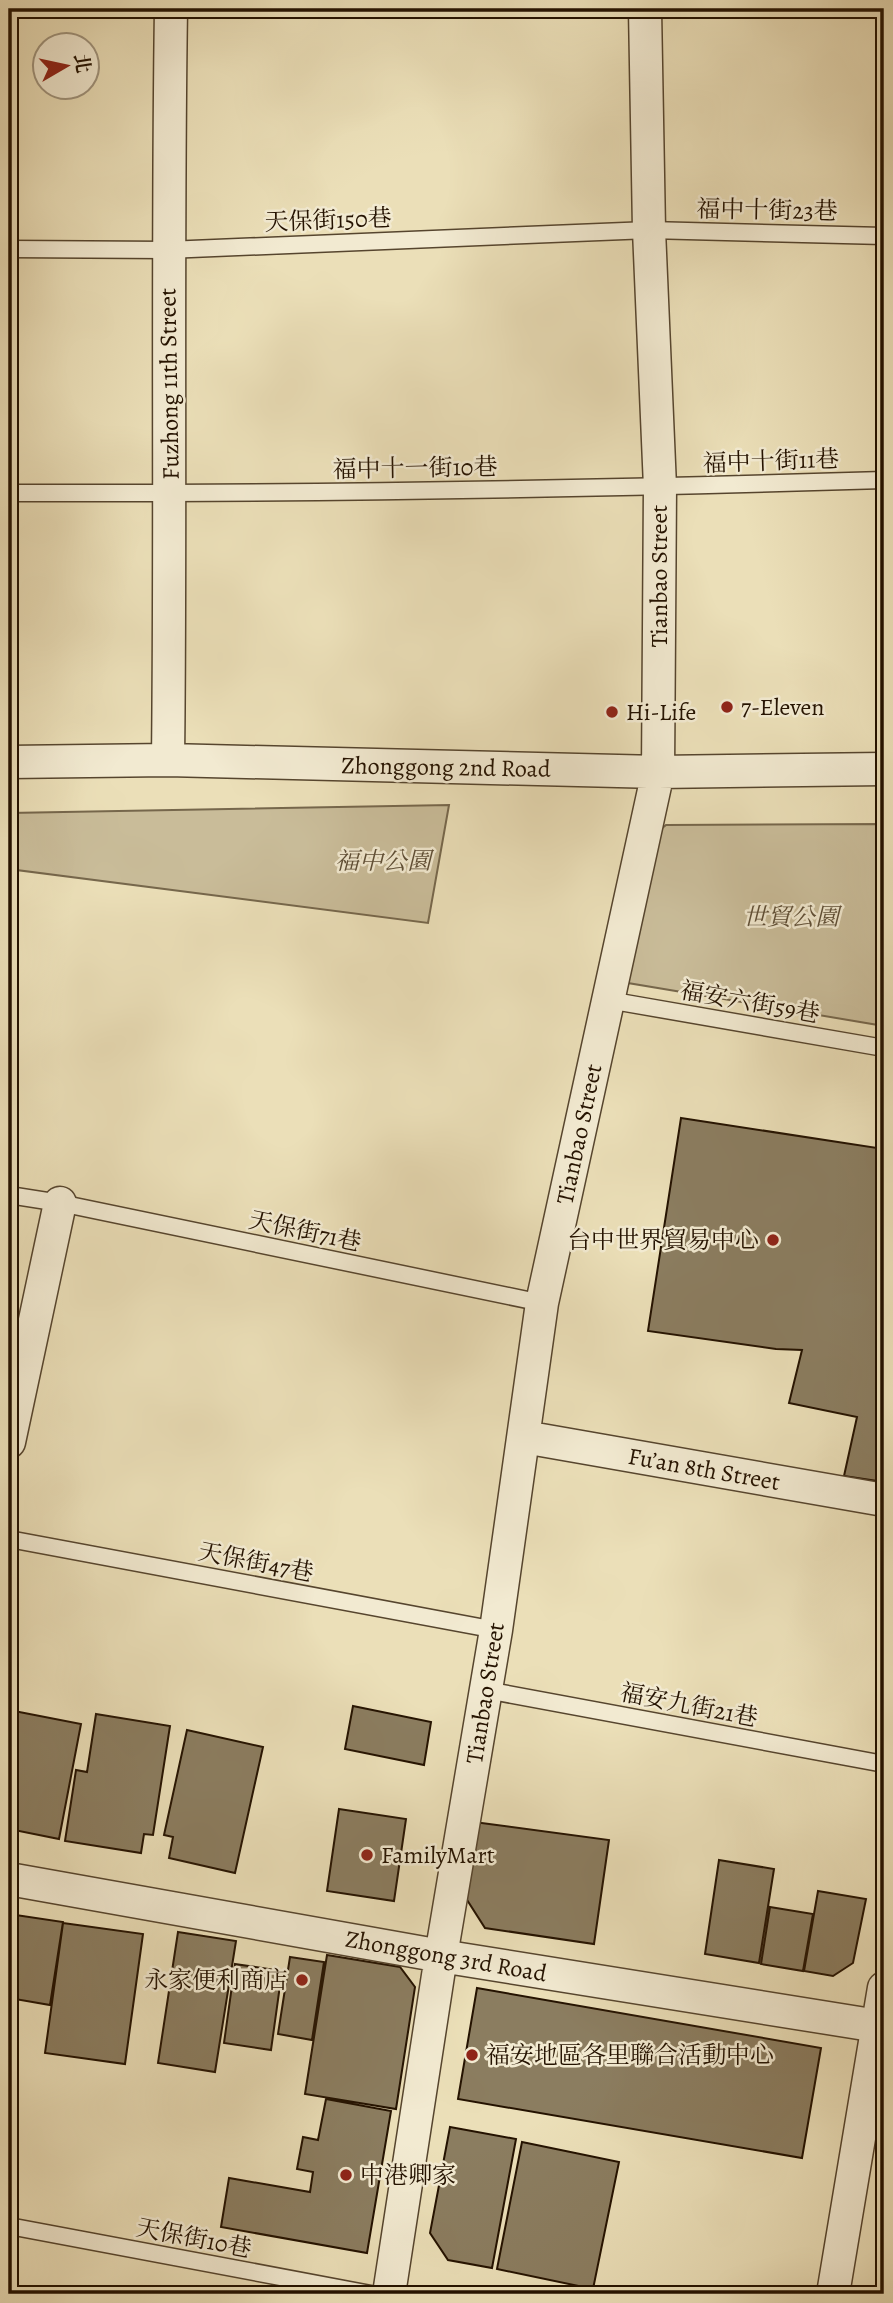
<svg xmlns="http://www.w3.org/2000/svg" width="893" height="2303" viewBox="0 0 893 2303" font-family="Alegreya,'Noto Serif TC',serif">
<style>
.green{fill:#c9bc99;stroke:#76674c;stroke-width:2}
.building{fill:#8b7d60;stroke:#241200;stroke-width:2}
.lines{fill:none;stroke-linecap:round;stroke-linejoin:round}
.service-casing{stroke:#56452e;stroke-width:19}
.minor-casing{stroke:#56452e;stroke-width:35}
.service{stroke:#f2ead1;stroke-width:16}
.minor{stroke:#f2ead1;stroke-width:32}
.poi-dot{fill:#8f2418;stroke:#f2ead1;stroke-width:2.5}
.labels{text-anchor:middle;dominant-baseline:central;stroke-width:5;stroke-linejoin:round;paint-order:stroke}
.street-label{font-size:24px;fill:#241200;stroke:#f2ead1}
.poi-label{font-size:24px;fill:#241200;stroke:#f2ead1;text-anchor:start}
.park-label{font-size:24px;font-style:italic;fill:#5e4e36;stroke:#f2ead1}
</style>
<rect width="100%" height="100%" fill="#ebdfb8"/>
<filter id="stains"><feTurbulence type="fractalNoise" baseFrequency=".00286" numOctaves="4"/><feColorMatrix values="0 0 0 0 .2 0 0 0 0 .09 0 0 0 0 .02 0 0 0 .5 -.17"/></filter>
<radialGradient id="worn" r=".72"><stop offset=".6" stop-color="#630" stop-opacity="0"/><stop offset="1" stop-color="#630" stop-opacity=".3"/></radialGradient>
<path class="green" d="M449,805L428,923L9,869V813Z
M884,824V1026L628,983L614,966L640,846L666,825Z"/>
<path class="building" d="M681,1118L884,1149V1482L844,1476L857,1417L789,1403L802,1350L776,1349L648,1331Z
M353,1706L431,1722L424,1765L345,1749Z
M9,1710L81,1724L59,1839L9,1829Z
M96,1714L170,1726L153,1835L144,1834L141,1853L65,1841L76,1770L87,1772Z
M187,1730L263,1747L235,1873L169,1858L173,1837L164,1835Z
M339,1809L406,1819L394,1901L327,1891Z
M474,1822L609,1840L594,1944L485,1928L462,1892Z
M719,1860L774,1869L759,1963L705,1954Z
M818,1891L866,1899L853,1963L833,1976L804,1971Z
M770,1907L813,1914L803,1971L761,1964Z
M9,1914L63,1922L50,2005L9,1998Z
M63,1923L143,1934L125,2064L45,2053Z
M178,1932L236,1941L215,2072L158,2063Z
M327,1955L400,1967L415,1987L396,2109L305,2094Z
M290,1957L324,1962L312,2040L278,2034Z
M235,1964L282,1971L271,2050L224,2043Z
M477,1988L821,2048L802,2158L458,2099Z
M326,2099L391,2111L367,2253L221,2227L229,2178L310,2192L313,2172L297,2169L303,2137L318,2140Z
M450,2127L516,2139L492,2268L448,2260L430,2233Z
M522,2142L619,2162L593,2289L497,2269Z"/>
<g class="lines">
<g class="service-casing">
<path id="service" d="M9,249L167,250L649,230L884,236
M9,493C301,494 593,489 884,480
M608,1000L884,1048
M9,1195L60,1203L542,1303
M9,1539L496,1630
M486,1690L884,1764
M9,2226L371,2294"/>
</g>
<g class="minor-casing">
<path id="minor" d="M168,760C171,510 167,259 171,9
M9,762L168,760L658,772L884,769
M524,1437L884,1500
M9,1442L60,1203
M9,1879L441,1956L884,2027
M389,2294L441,1956L496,1630L542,1303L658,772L660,487L649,230L645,9
M833,2294L884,1988"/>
</g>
<use href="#service" class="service"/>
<use href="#minor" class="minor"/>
</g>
<g class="poi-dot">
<circle cx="727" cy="707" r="7"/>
<circle cx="612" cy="712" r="7"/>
<circle cx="773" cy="1240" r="7"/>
<circle cx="367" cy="1855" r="7"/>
<circle cx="302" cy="1980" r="7"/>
<circle cx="472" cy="2055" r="7"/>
<circle cx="346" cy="2175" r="7"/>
</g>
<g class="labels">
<g class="street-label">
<text transform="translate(767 210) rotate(1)">福中十街23巷</text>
<text transform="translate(328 220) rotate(-2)">天保街150巷</text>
<text transform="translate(169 384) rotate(-91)">Fuzhong 11th Street</text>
<text transform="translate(771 461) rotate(-2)">福中十街11巷</text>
<text transform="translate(415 468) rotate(-1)">福中十一街10巷</text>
<text transform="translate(659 576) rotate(-90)">Tianbao Street</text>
<text transform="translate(446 767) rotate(1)">Zhonggong 2nd Road</text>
<text transform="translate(750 1002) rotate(10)">福安六街59巷</text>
<text transform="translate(579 1134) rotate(-78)">Tianbao Street</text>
<text transform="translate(305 1231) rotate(12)">天保街71巷</text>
<text transform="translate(704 1469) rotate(10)">Fu’an 8th Street</text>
<text transform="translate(256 1562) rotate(11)">天保街47巷</text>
<text transform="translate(485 1693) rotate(-81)">Tianbao Street</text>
<text transform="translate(689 1705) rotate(11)">福安九街21巷</text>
<text transform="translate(446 1956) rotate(10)">Zhonggong 3rd Road</text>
<text transform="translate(194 2238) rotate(11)">天保街10巷</text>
</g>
<g class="poi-label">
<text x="741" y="707">7-Eleven</text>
<text x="626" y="712">Hi-Life</text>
<text x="759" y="1240" text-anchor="end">台中世界貿易中心</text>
<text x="381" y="1855">FamilyMart</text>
<text x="288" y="1980" text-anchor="end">永家便利商店</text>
<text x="486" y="2055">福安地區各里聯合活動中心</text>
<text x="360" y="2175">中港卿家</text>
</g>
<g class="park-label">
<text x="383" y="861">福中公園</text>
<text x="791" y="917">世貿公園</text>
</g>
</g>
<rect width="893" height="2303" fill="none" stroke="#ebdfb8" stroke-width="35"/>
<rect x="10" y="10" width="872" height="2282" fill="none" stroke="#241200" stroke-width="3.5"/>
<rect x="18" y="18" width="858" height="2268" fill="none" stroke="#241200" stroke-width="2"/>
<g transform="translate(66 66) rotate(81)"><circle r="33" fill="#f2ead1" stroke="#a0947d" stroke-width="2"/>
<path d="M0-5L12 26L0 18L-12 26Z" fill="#8f2418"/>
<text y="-10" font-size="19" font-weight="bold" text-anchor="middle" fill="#241200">北</text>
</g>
<rect width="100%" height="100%" filter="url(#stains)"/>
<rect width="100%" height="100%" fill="url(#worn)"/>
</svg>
